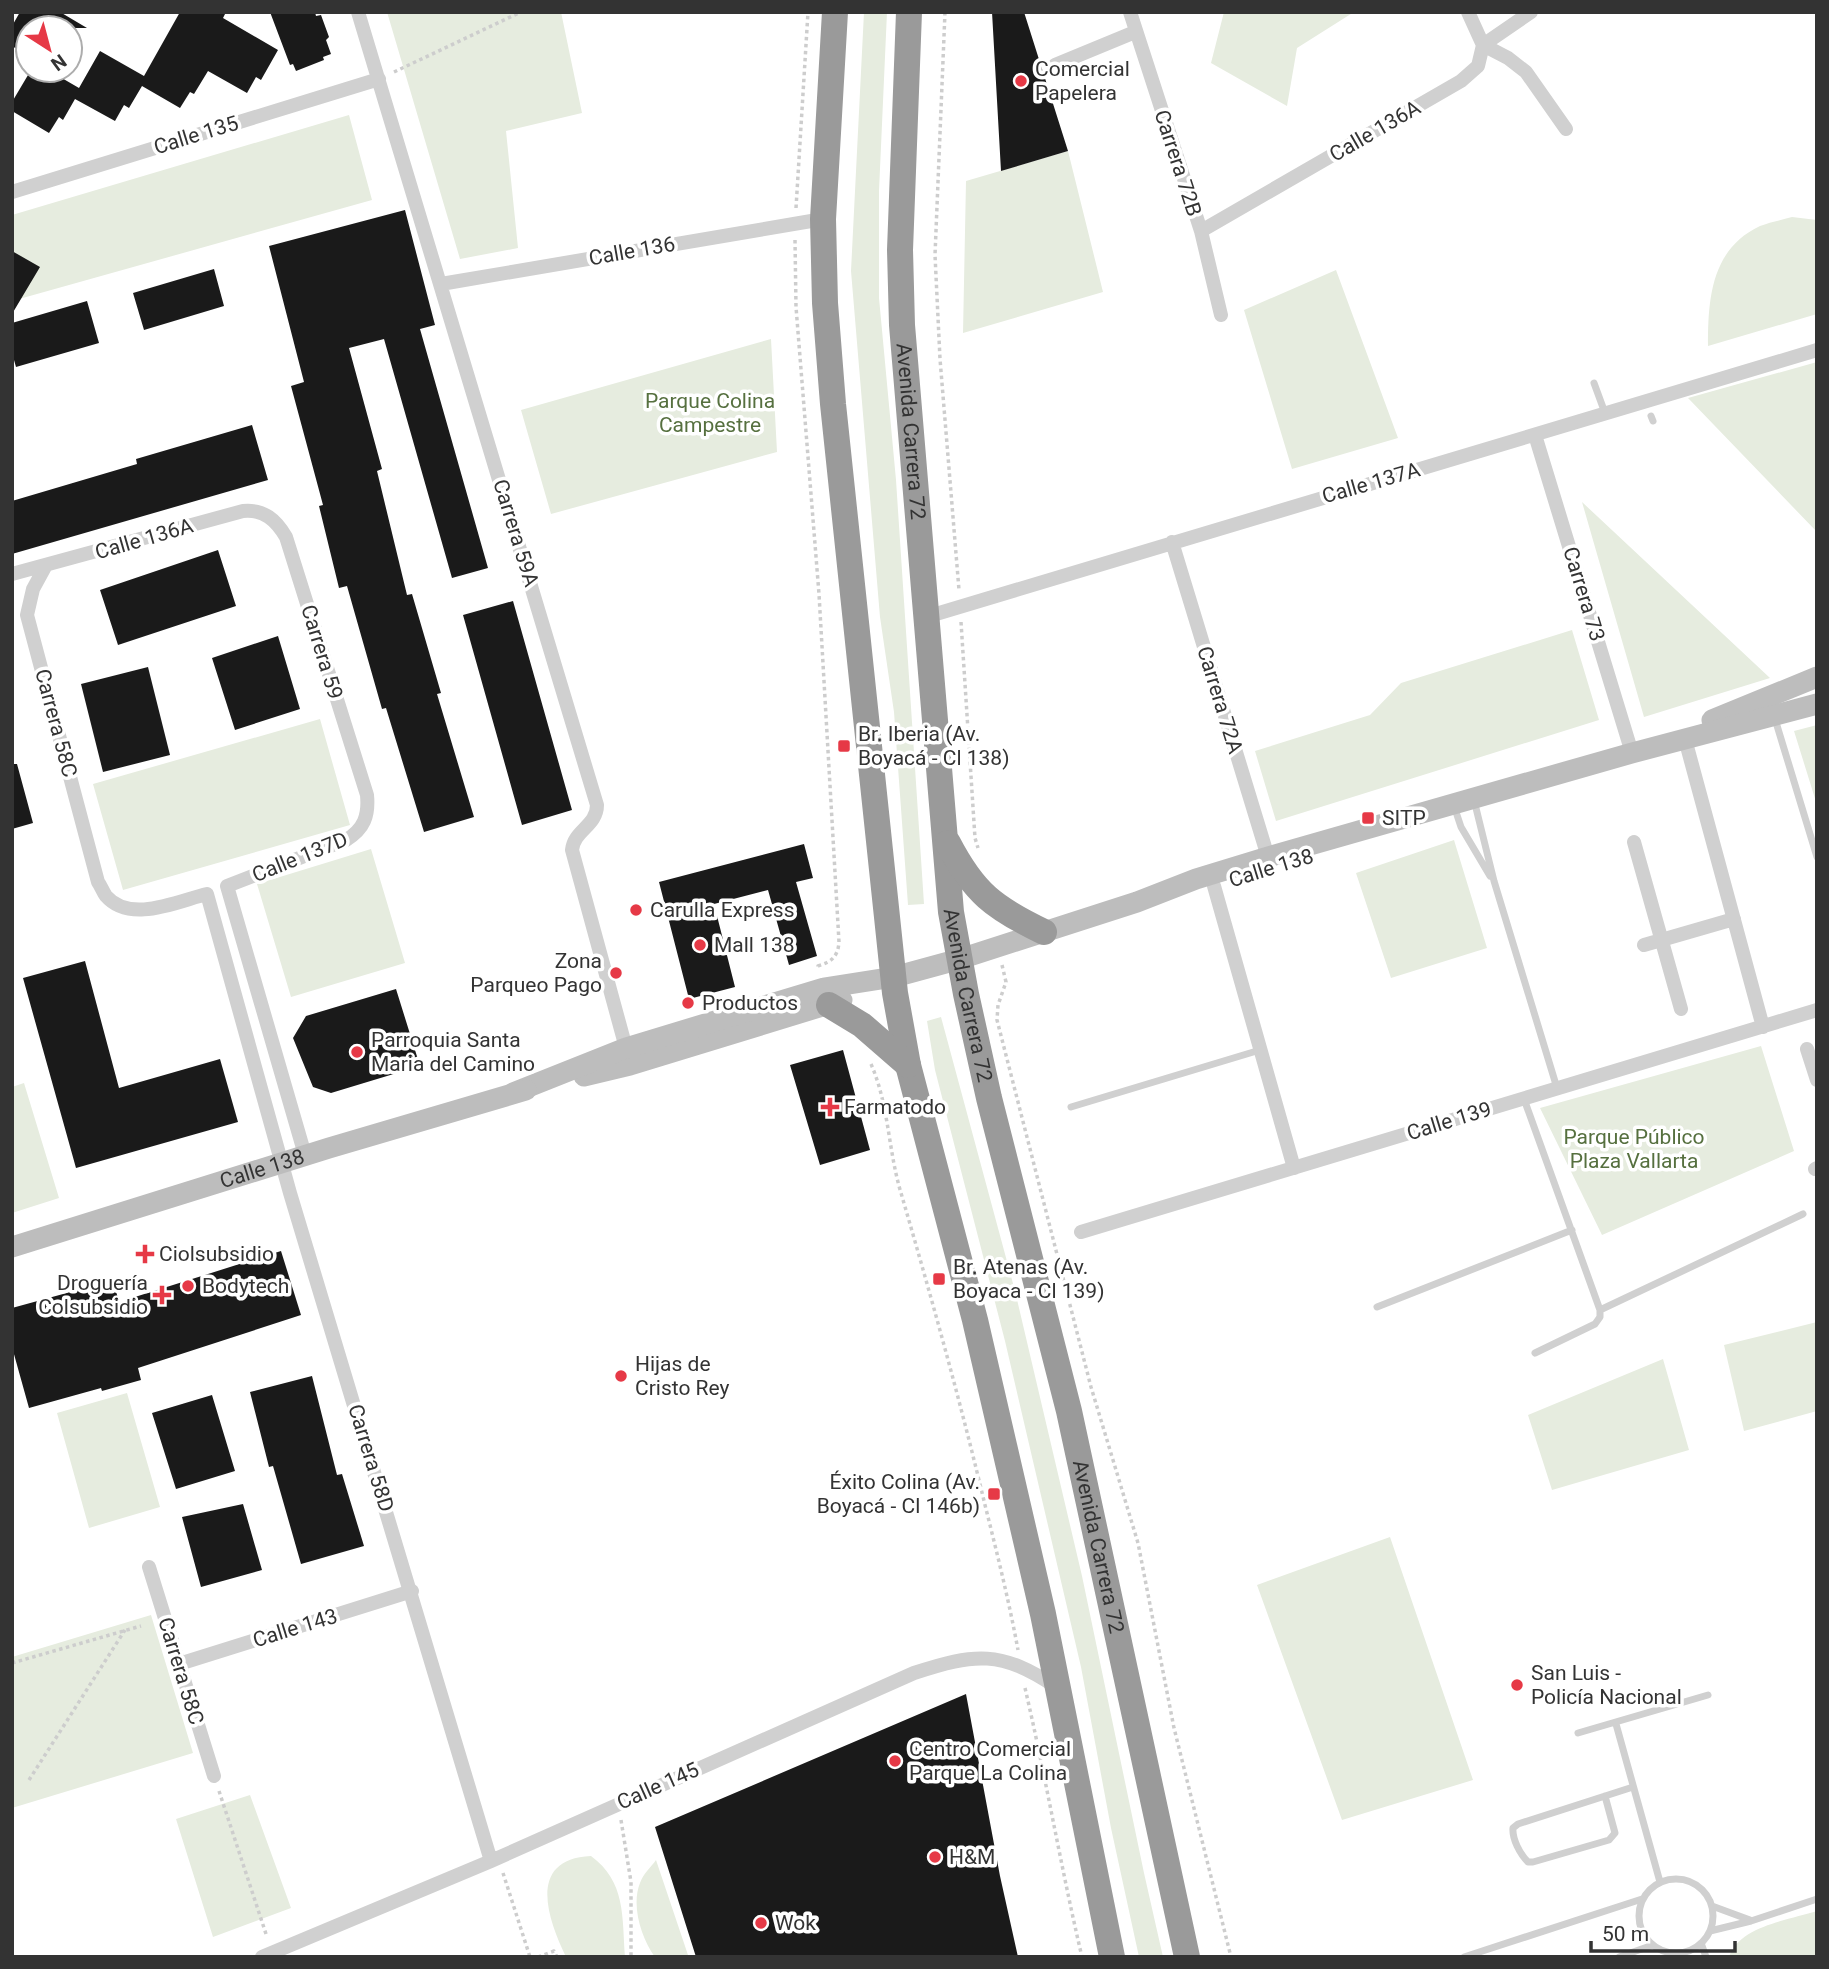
<svg xmlns="http://www.w3.org/2000/svg" width="1829" height="1969" viewBox="0 0 1829 1969" font-family="Roboto,sans-serif">
<style>
.green{fill:#e6ecdf}
.building{fill:#1a1a1a}
.lines{fill:none;stroke-linecap:round;stroke-linejoin:round}
.path{stroke:#cdcdcd;stroke-width:3.5;stroke-dasharray:3.5 3.5;stroke-linecap:butt}
.lane{stroke:#d0d0d0;stroke-width:7}
.street{stroke:#d0d0d0;stroke-width:14}
.secondary{stroke:#bdbdbd;stroke-width:21}
.highway{stroke:#9a9a9a;stroke-width:26}
.poi-dot{fill:#e63946;stroke:#fff;stroke-width:2.5}
.labels{text-anchor:middle;dominant-baseline:central;stroke-width:7;stroke-linejoin:round;paint-order:stroke}
.poi-label{font-size:21px;fill:#333;stroke:#fff;text-anchor:start}
.street-label{font-size:21px;fill:#333;stroke:#fff}
.park-label{font-size:21px;fill:#56703f;stroke:#fff}
</style>
<rect width="100%" height="100%" fill="#fff"/>
<path class="green" d="M387,12H561L582,113L506,131L518,248L460,259Z
M864,12H887L879,191V298L896,480L924,904L908,905L894,712L880,617L851,271Z
M1224,12H1354L1297,48L1287,106L1211,63Z
M349,115L372,200L12,301V215Z
M1068,151L1103,292L963,333L966,181Z
M1792,217L1817,220V314L1708,346C1708,299 1711,249 1760,226C1770,222 1782,220 1792,217Z
M1336,270L1398,438L1292,469L1244,310Z
M771,339L777,452L551,514L521,410Z
M1817,362V532L1688,398Z
M1582,502L1770,678L1644,717Z
M1572,630L1599,720L1276,821L1255,751L1370,715L1401,683Z
M320,719L350,825L123,890L93,784Z
M1817,725V805L1794,731Z
M1454,840L1487,948L1391,978L1356,873Z
M371,849L405,963L291,997L257,884Z
M941,1017L1015,1291L1082,1576L1144,1873L1163,1957H1139L1111,1828L1081,1667L1005,1341L935,1070L927,1021Z
M1761,1046L1794,1151L1602,1235L1540,1108Z
M24,1083L59,1198L12,1213V1087Z
M1817,1322V1411L1744,1431L1724,1345Z
M1663,1359L1689,1450L1552,1490L1528,1415Z
M127,1393L160,1507L89,1528L57,1413Z
M1390,1537L1473,1780L1342,1820L1257,1585Z
M151,1615L193,1753L12,1808V1657Z
M250,1795L291,1908L213,1937L176,1819Z
M591,1856C626,1882 622,1916 625,1957H566C547,1918 527,1859 591,1856Z
M656,1860L688,1955L686,1957H655C641,1938 631,1905 640,1883C643,1874 651,1867 656,1860Z
M1817,1911V1957H1729C1739,1926 1789,1920 1817,1911Z"/>
<path class="building" d="M20,12H60L87,28H28V56L12,46V26Z
M180,12H226L223,18L278,50L261,80L256,77L247,93L208,71L194,94L190,92L180,108L142,86L129,108L124,105L115,121L75,99L63,120L59,117L49,133L12,111V102L31,70H48L79,88L100,51L144,76Z
M270,12H315L316,16L321,15L329,37L326,40L331,54L323,57L324,60L296,71L293,64L290,65Z
M992,12H1024L1068,151L1001,171Z
M405,210L435,325L420,329L488,568L452,578L384,339L349,348L382,469L377,471L407,595L412,594L441,693L437,694L474,817L424,832L386,708L382,709L347,586L339,588L319,506L323,505L291,386L304,382L269,246Z
M12,251L40,267L12,314Z
M214,269L224,306L144,330L133,293Z
M87,301L99,343L16,367L12,353V323Z
M252,425L268,480L12,554V501L137,464L136,459Z
M218,550L236,606L118,645L100,590Z
M513,601L572,810L522,825L463,615Z
M278,636L300,709L235,730L212,658Z
M148,667L170,755L103,772L81,684Z
M12,764H17L33,823L12,829Z
M804,844L813,878L796,882L817,956L789,965L768,890L714,904L735,987L689,999L659,882Z
M85,961L119,1088L220,1059L238,1122L76,1168L23,978Z
M396,989L420,1066L331,1093L313,1087L293,1038L306,1016Z
M843,1050L870,1150L820,1165L790,1065Z
M281,1251L301,1315L138,1368L141,1380L102,1391L101,1388L29,1408L12,1347V1308L74,1291L73,1288L112,1277L119,1302Z
M312,1376L337,1475L342,1474L364,1546L301,1564L273,1466L269,1467L250,1392Z
M212,1395L235,1471L176,1489L152,1413Z
M243,1504L262,1570L201,1587L182,1517Z
M966,1694L1000,1876L1018,1957H696L655,1827Z"/>
<g class="lines">
<path class="path" d="M945,12L935,255L940,359L959,590
M394,72L521,12
M796,208L808,12
M795,240L796,307L819,594L839,942C838,957 831,962 818,966V969
M961,622L975,838L978,848
M1002,965L1006,982L998,1005L997,1020L1091,1387L1138,1543L1174,1728L1231,1957
M871,1064C889,1105 888,1150 901,1193C931,1296 960,1400 985,1505C997,1553 1009,1601 1018,1650
M12,1663L141,1626
M1025,1688C1046,1778 1061,1868 1082,1957
M29,1780L125,1630
M219,1791L267,1937
M621,1820L631,1882V1957
M503,1873L530,1957
M538,1957L554,1951L557,1957"/>
<path class="lane" d="M1594,383L1605,413
M1651,416L1653,421
M1775,719L1817,857
M1474,800L1494,881L1557,1088
M1454,806L1461,827L1490,876
M1524,1099L1600,1310V1317L1595,1324L1535,1353
M1071,1107L1260,1050
M1377,1307L1572,1230
M1600,1310L1803,1214
M1616,1724L1660,1882
M1578,1733L1708,1695
M1605,1796L1615,1833L1609,1840L1533,1862H1528C1520,1854 1512,1839 1513,1828L1518,1824L1633,1787
M1639 1916a37 37 0 1 1 74 0a37 37 0 1 1-74 0Z
M1712,1906L1750,1920
M1710,1931L1751,1921L1817,1899
M1701,1943L1706,1957
M1464,1957L1642,1899
M1619,1957L1653,1945"/>
<path class="street" d="M358,12L597,805C597,826 574,830 572,850L626,1048
M1130,12L1201,231L1221,315
M1468,12L1483,45L1508,58L1526,72L1566,129
M1055,65L1135,32
M12,192L379,79
M1201,231L1461,81L1478,66L1483,45L1531,12
M441,284L823,219
M1535,435L1632,753
M1172,542L1268,857
M45,567L33,589L27,615L98,882C101,886 103,892 106,896C130,924 178,901 207,894L290,1193L491,1861
M12,574L243,511C264,509 276,520 286,537L367,795C369,816 364,829 346,840L227,886L305,1155
M926,617L1817,350
M1685,739L1763,1027
M1634,842L1681,1009
M1214,886L1294,1168
M1644,945L1734,919
M1807,1049L1817,1080
M1815,1169L1817,1168
M1081,1232L1817,1010
M149,1567L214,1776
M179,1664L412,1591
M262,1957L491,1861L914,1673C975,1653 1001,1650 1056,1687"/>
<g class="secondary">
<path d="M1712,720L1817,677"/>
<path d="M584,1076L630,1065L842,1000"/>
<path d="M513,1093L626,1048L824,988L894,977L960,959L1137,902L1196,879L1268,857L1632,753L1817,704"/>
<path id="s1" d="M12,1247L329,1148L526,1090"/>
</g>
<g class="highway">
<path d="M835,12L823,219L825,303L833,404L895,993L908,1065L975,1320L1043,1614L1112,1957"/>
<path id="s2" d="M909,12L900,250L902,325L951,912L966,994L989,1098L1069,1411L1187,1957"/>
<path d="M948,843C974,893 994,908 1044,932"/>
<path d="M829,1005L862,1025L908,1065"/>
</g>
</g>
<g class="poi-dot">
<circle cx="1021" cy="81" r="7"/>
<rect x="837" y="739" width="14" height="14" rx="3.5"/>
<rect x="1361" y="811" width="14" height="14" rx="3.5"/>
<circle cx="636" cy="910" r="7"/>
<circle cx="700" cy="945" r="7"/>
<circle cx="616" cy="973" r="7"/>
<circle cx="688" cy="1003" r="7"/>
<circle cx="357" cy="1052" r="7"/>
<path d="M826.5 1096.5h7v7h7v7h-7v7h-7v-7h-7v-7h7z"/>
<path d="M141.5 1243.5h7v7h7v7h-7v7h-7v-7h-7v-7h7z"/>
<rect x="932" y="1272" width="14" height="14" rx="3.5"/>
<circle cx="188" cy="1286" r="7"/>
<path d="M158.5 1284.5h7v7h7v7h-7v7h-7v-7h-7v-7h7z"/>
<circle cx="621" cy="1376" r="7"/>
<rect x="987" y="1487" width="14" height="14" rx="3.5"/>
<circle cx="1517" cy="1685" r="7"/>
<circle cx="895" cy="1761" r="7"/>
<circle cx="935" cy="1857" r="7"/>
<circle cx="761" cy="1923" r="7"/>
</g>
<g class="labels">
<g class="poi-label">
<text x="1035" y="69">Comercial<tspan x="1035" dy="24">Papelera</tspan></text>
<text x="858" y="734">Br. Iberia (Av.<tspan x="858" dy="24">Boyacá - Cl 138)</tspan></text>
<text x="1382" y="818">SITP</text>
<text x="650" y="910">Carulla Express</text>
<text x="714" y="945">Mall 138</text>
<text x="602" y="961" text-anchor="end">Zona<tspan x="602" dy="24">Parqueo Pago</tspan></text>
<text x="702" y="1003">Productos</text>
<text x="371" y="1040">Parroquia Santa<tspan x="371" dy="24">Maria del Camino</tspan></text>
<text x="844" y="1107">Farmatodo</text>
<text x="159" y="1254">Ciolsubsidio</text>
<text x="953" y="1267">Br. Atenas (Av.<tspan x="953" dy="24">Boyaca - Cl 139)</tspan></text>
<text x="148" y="1283" text-anchor="end">Droguería<tspan x="148" dy="24">Colsubsidio</tspan></text>
<text x="202" y="1286">Bodytech</text>
<text x="635" y="1364">Hijas de<tspan x="635" dy="24">Cristo Rey</tspan></text>
<text x="980" y="1482" text-anchor="end">Éxito Colina (Av.<tspan x="980" dy="24">Boyacá - Cl 146b)</tspan></text>
<text x="1531" y="1673">San Luis -<tspan x="1531" dy="24">Policía Nacional</tspan></text>
<text x="909" y="1749">Centro Comercial<tspan x="909" dy="24">Parque La Colina</tspan></text>
<text x="949" y="1857">H&amp;M</text>
<text x="775" y="1923">Wok</text>
</g>
<g class="street-label">
<text transform="translate(1375 131) rotate(-30)">Calle 136A</text>
<text transform="translate(196 135) rotate(-17)">Calle 135</text>
<text transform="translate(1178 163) rotate(72)">Carrera 72B</text>
<text transform="translate(632 251) rotate(-10)">Calle 136</text>
<text stroke="none"><textPath href="#s2" startOffset="420">Avenida Carrera 72</textPath></text>
<text transform="translate(1371 483) rotate(-16)">Calle 137A</text>
<text transform="translate(516 533) rotate(73)">Carrera 59A</text>
<text transform="translate(144 539) rotate(-16)">Calle 136A</text>
<text transform="translate(1584 594) rotate(73)">Carrera 73</text>
<text transform="translate(322 652) rotate(73)">Carrera 59</text>
<text transform="translate(1220 700) rotate(73)">Carrera 72A</text>
<text transform="translate(56 723) rotate(75)">Carrera 58C</text>
<text transform="translate(300 857) rotate(-22)">Calle 137D</text>
<text transform="translate(1271 868) rotate(-17)">Calle 138</text>
<text stroke="none"><textPath href="#s2" startOffset="987">Avenida Carrera 72</textPath></text>
<text transform="translate(1449 1121) rotate(-17)">Calle 139</text>
<text stroke="none"><textPath href="#s1" startOffset="262">Calle 138</textPath></text>
<text transform="translate(371 1458) rotate(73)">Carrera 58D</text>
<text stroke="none"><textPath href="#s2" startOffset="1554">Avenida Carrera 72</textPath></text>
<text transform="translate(295 1628) rotate(-17)">Calle 143</text>
<text transform="translate(181 1671) rotate(73)">Carrera 58C</text>
<text transform="translate(658 1786) rotate(-24)">Calle 145</text>
</g>
<g class="park-label">
<text x="710" y="401">Parque Colina<tspan x="710" dy="24">Campestre</tspan></text>
<text x="1634" y="1137">Parque Público<tspan x="1634" dy="24">Plaza Vallarta</tspan></text>
</g>
</g>
<rect width="1829" height="1969" fill="none" stroke="#333333" stroke-width="28"/>
<g transform="translate(49 49) rotate(144)"><circle r="33" fill="#ffffff" stroke="#adadad" stroke-width="2"/>
<path d="M0-5L12 26L0 18L-12 26Z" fill="#e63946"/>
<text y="-10" font-size="19" font-weight="bold" text-anchor="middle" fill="#333333">N</text>
</g>
<path d="M1591 1941v10h144v-10" fill="none" stroke="#333333" stroke-width="3.5"/>
<text x="1602" y="1941" font-size="21" fill="#333333" stroke="#ffffff" stroke-width="5" paint-order="stroke">50 m</text>
</svg>
